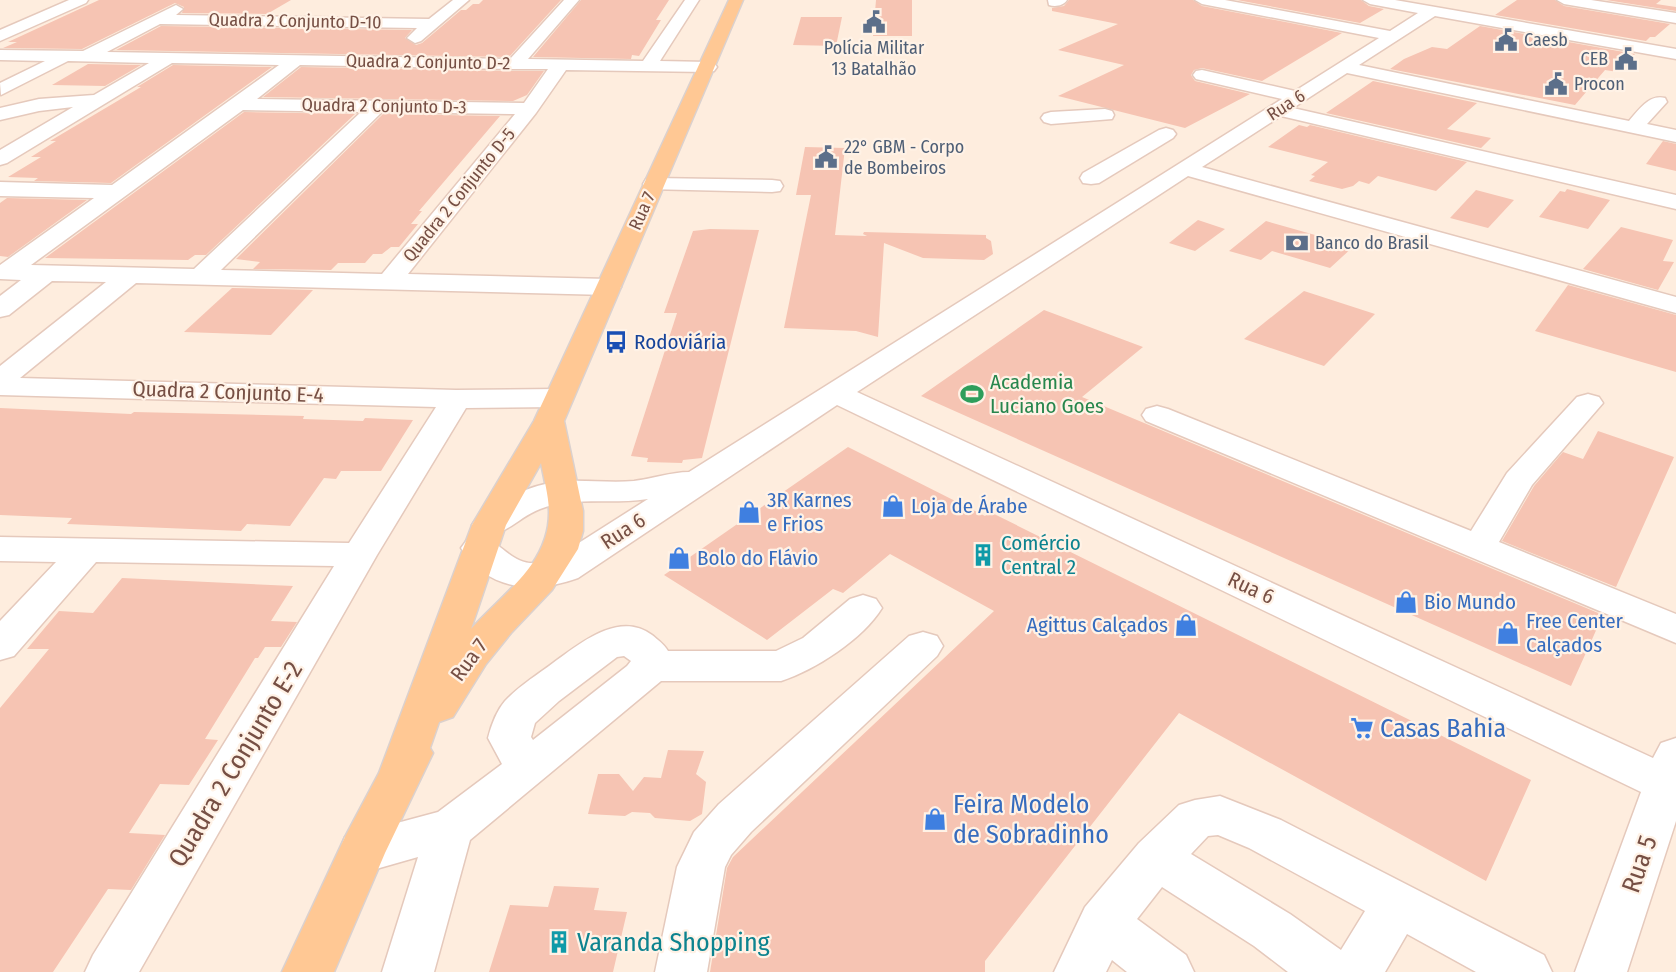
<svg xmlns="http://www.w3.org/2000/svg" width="1676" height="972" viewBox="0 0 1676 972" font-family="'Fira Sans Condensed',sans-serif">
	<rect width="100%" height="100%" fill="#feedde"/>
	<g fill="#f6c4b3">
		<polygon points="99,0 291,0 267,14 182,13 184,7 175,3 82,49 3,48 17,42 8,42"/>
		<polygon points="483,0 561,0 509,57 116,50 161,26 412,30 405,38 416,45 422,43 461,10 466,10 473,4 479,4"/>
		<polygon points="581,0 669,0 656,20 661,20 639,56 632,55 631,59 533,57"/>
		<polygon points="876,0 912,0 912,36 873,36"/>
		<polygon points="1069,0 1193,0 1202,6 1342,33 1262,81 1202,68 1194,70 1191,75 1195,81 1250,94 1185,128 1058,96 1124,65 1058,50 1118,24 1052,11 1052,8 1064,6"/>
		<polygon points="1237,0 1361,0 1369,6 1384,9 1360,23"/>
		<polygon points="1517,0 1555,0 1564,6 1670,24 1655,37 1650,37 1646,41 1495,15"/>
		<polygon points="1606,0 1661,0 1656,4 1676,7 1676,11"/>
		<polygon points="801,17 842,17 836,46 793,45"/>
		<polygon points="1480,26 1635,54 1618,72 1605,70 1575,105 1390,69 1404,59 1432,47 1447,49"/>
		<polygon points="88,64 141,65 105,86 52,85"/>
		<polygon points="173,65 272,67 111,183 34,181 38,178 8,177 41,157 31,157 56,141 50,141 141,87 137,87"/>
		<polygon points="301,67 514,71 544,71 527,95 513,101 263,97"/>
		<polygon points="1373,81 1477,103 1447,129 1491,138 1481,148 1326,113"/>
		<polygon points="244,112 355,114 206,255 195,255 188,260 45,258"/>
		<polygon points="383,114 500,116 419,211 422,211 411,224 418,224 399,247 391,247 382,254 373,254 365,263 338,263 331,270 253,269 260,262 236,259"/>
		<polygon points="1299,125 1307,127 1310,125 1467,162 1436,191 1378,176 1369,184 1359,181 1353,186 1342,189 1309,181 1315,176 1311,175 1328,162 1268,147"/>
		<polygon points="1663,141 1676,144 1676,171 1646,164"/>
		<polygon points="805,147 845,148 835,235 867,236 863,234 864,232 986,235 986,238 991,241 993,254 984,260 923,258 884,243 878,337 856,331 784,328 811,195 796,195"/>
		<polygon points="1567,189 1610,200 1588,229 1539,217 1560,191 1565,192"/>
		<polygon points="1476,190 1514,200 1488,228 1450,218"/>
		<polygon points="7,198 87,200 8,257 0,256 0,203"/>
		<polygon points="1198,220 1225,229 1195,251 1169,243"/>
		<polygon points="1266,221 1354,246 1330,268 1272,251 1261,260 1229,251"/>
		<polygon points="1621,227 1673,240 1663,261 1674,262 1658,290 1583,269"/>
		<polygon points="710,229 759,230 702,458 683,460 682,463 647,462 648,458 631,456 677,313 664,313 693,231"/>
		<polygon points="1568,285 1676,315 1676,372 1535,331"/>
		<polygon points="232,288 313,290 271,335 184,332"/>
		<polygon points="1304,291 1375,314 1324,366 1244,339"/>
		<polygon points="1044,310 1143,347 1082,397 1603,615 1571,686 921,396"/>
		<polygon points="0,408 131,414 134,412 304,416 303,419 363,421 365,418 413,420 381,471 341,471 336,479 324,478 290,526 247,524 241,531 67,524 72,518 0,515"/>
		<polygon points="1598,431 1674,457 1616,587 1502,541 1534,486 1563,452 1583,459"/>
		<polygon points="848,447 985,516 990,512 1531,780 1486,881 1179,713 985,961 985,972 710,972 727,868 733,857 994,611 890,554 843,593 833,589 767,640 664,575"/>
		<polygon points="122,578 293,586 271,621 297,622 281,647 265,647 258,658 255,658 205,739 218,740 189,785 160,784 129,833 165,835 131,890 108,889 53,972 0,972 0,708 49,649 27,649 59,611 93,613"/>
		<polygon points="668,750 704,751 696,774 706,782 702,814 690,821 655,818 650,813 632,812 625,816 588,814 598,774 619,774 633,791 644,777 661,778"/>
		<polygon points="554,886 599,888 594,910 627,912 613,972 489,972 510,905 548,907"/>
	</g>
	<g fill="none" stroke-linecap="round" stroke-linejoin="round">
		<g stroke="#e5c9bc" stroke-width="3">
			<g id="minor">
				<polygon points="69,0 88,0 86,3 0,41 0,30"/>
				<path d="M 453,0 L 469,0 L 421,41 L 415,43 L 407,38 L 417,28 L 160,24 L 107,52 L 510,59 L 564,0 L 579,0 L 528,59 L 643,61 L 685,0 L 699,0 L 660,61 L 708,62 L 714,63 L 717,67 L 714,71 L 708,72 L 566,70 L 536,113 L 408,274 L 608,279 L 617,282 L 621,287 L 617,292 L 608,295 L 136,283 L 20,378 L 456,390 L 558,389 L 568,392 L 573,398 L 568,404 L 558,407 L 466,408 L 377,555 L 139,972 L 85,972 L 93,955 L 334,566 L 96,562 L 14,656 L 0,660 L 0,621 L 56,562 L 0,561 L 0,537 L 349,543 L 436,407 L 0,395 L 0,366 L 106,282 L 52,281 L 9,315 L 0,317 L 0,296 L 21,280 L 0,279 L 0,265 L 94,198 L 0,196 L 0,182 L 112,185 L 279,65 L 172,63 L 7,163 L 0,165 L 0,150 L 73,107 L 39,111 L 0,120 L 0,108 L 39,99 L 94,95 L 149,63 L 68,61 L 1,95 L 0,83 L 45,61 L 0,60 L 0,50 L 83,51 L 176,5 L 183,9 L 176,15 L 429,19 ZM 300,65 L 514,69 L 548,69 L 524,103 L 257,99 ZM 243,110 L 361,112 L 194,269 L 31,265 ZM 382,112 L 515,114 L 382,274 L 221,270 Z"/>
				<path d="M 1048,0 L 1067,0 C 1063,6 1055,7 1049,5 Z"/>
				<path d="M 1195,0 L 1225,0 L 1390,31 L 1418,13 L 1370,4 L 1363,0 L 1395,0 L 1676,49 L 1676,59 L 1435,16 L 1359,65 L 1629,121 C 1639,110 1649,94 1665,98 L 1667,102 L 1647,124 L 1676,130 L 1676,142 L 1347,73 L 1293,108 L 1676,195 L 1676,209 L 1281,116 L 1202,167 L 1676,297 L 1676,313 L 1188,176 L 857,392 L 1653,758 L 1661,743 L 1676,738 L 1676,821 L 1627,972 L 1575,972 L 1641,792 L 837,405 L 578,578 C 534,594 488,591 461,548 L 467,540 C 504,529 506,576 552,560 L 648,499 C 611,505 575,496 540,509 C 516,518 504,540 477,533 L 472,525 C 486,502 538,482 565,481 C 588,480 611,483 634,481 C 652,479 671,472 689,472 L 1282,99 L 1196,79 L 1193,75 L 1196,71 L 1202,70 L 1295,91 L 1379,38 L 1202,4 Z"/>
				<polygon points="1557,0 1591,0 1676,13 1676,23 1564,4"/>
				<polygon points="1105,109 1112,111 1114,115 1112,119 1051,124 1044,122 1041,118 1044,114 1051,112"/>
				<polygon points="1166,128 1173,130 1176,134 1173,138 1099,183 1091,184 1083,183 1080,178 1083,173 1159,130"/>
				<polygon points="654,178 772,180 780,181 783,186 780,191 772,192 646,189 643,184 646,179"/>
				<polygon points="1588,394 1599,397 1603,403 1532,485 1499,542 1676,614 1676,643 1146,421 1142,415 1146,409 1157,406 1168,409 1471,531 1507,473 1577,397"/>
				<path d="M 863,595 L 876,599 L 882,608 C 863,639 815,670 781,681 L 661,681 L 470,840 L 434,972 L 382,972 L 418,857 L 362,873 L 345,867 L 339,852 L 345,837 L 438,812 L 502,764 L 488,738 C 491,726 497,710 505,701 C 519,686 537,675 553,663 C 579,644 619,610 652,635 C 658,640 664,644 668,651 L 776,651 L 803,638 L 850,599 ZM 624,656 L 631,661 L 627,666 L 533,740 L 531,737 L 535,723 L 559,701 L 617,657 Z"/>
				<polygon points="923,632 937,636 943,646 937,656 751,832 731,855 725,867 707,972 655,972 677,867 694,832 719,804 909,636"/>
				<path d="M 1220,796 L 1281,820 L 1544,955 L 1552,972 L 1476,972 L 1407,934 L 1385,972 L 1288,972 L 1254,946 L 1162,887 L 1137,919 L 1186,955 L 1194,972 L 1127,972 L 1112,960 L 1106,972 L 1054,972 L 1085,907 L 1139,843 L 1179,805 L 1195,800 ZM 1218,835 L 1249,848 L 1365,911 L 1341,950 L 1290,914 L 1191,854 L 1208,836 Z"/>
			</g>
		</g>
		<g stroke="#dbd1ce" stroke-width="3">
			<path id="major" d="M 729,0 L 743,0 L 564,421 L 583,511 L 583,531 L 578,549 L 552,590 L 511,633 L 486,664 L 453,717 L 439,722 L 430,748 L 433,753 L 385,853 L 334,972 L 282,972 L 345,837 L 379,773 L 472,525 L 534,421 ZM 541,463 C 544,479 549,497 549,513 C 549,565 502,594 471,629 L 506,525 Z"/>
		</g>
		<use href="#minor" fill="#fff" fill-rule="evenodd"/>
		<use href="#major" fill="#ffc894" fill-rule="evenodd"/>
	</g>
	<defs>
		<g id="civic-bare" transform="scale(1.8)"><path d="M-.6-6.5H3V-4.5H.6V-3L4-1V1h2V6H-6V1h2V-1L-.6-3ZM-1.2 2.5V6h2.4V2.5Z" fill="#5c6f8a" stroke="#fff2e6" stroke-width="2.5" paint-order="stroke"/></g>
		<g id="bank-bare" transform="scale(1.8)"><path d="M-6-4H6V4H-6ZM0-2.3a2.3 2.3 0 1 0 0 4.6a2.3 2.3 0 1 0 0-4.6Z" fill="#5c6f8a" stroke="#fff2e6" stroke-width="2.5" paint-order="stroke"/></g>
		<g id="bus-bare" transform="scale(1.8)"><path d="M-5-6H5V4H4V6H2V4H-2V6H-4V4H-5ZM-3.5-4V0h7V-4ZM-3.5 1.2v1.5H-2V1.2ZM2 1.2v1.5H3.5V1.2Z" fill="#1a4fb4" stroke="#fff2e6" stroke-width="2.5" paint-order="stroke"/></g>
		<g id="stadium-bare" transform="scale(1.8)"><path d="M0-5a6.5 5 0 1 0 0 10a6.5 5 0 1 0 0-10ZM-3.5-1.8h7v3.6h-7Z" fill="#2e9e5b" stroke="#fff2e6" stroke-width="2.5" paint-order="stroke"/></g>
		<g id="shop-bare" transform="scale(1.8)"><path d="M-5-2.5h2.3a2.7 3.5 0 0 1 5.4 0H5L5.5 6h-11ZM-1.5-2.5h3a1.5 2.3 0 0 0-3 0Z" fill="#3f7fe0" stroke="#fff2e6" stroke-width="2.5" paint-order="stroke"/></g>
		<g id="building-bare" transform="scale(1.8)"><path d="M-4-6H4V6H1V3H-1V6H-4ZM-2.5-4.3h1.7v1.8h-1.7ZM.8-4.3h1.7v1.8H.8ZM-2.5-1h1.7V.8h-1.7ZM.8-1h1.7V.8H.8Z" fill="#0f9aa8" stroke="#fff2e6" stroke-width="2.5" paint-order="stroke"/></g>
		<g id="supermarket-bare" transform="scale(1.8)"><path d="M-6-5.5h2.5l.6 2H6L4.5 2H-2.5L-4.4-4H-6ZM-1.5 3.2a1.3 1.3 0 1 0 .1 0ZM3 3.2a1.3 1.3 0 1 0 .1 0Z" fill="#3f7fe0" stroke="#fff2e6" stroke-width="2.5" paint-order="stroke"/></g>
	</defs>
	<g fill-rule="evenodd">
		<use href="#civic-bare" x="874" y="22"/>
		<use href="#civic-bare" x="1506" y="40"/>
		<use href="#civic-bare" x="1626" y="59"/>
		<use href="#civic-bare" x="1556" y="84"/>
		<use href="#civic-bare" x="826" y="157"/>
		<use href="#bank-bare" x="1297" y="243"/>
		<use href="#bus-bare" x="616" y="342"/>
		<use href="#stadium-bare" x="972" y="394"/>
		<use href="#shop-bare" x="893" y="506"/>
		<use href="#shop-bare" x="749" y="512"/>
		<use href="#building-bare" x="983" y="555"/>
		<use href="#shop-bare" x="679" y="558"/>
		<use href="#shop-bare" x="1406" y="602"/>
		<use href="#shop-bare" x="1186" y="625"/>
		<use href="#shop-bare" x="1508" y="633"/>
		<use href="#supermarket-bare" x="1362" y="728"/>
		<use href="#shop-bare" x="935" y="819"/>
		<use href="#building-bare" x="559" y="942"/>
	</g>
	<g text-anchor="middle" stroke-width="4.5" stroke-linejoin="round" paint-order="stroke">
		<g font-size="18" fill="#764f44" stroke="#fff2e6">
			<text transform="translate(295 21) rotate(1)" y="6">Quadra 2 Conjunto D-10</text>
			<text transform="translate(428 62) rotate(1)" y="6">Quadra 2 Conjunto D-2</text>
			<text transform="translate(1286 105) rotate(-33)" y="6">Rua 6</text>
			<text transform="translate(384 106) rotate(1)" y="6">Quadra 2 Conjunto D-3</text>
			<text transform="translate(459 195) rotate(-51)" y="6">Quadra 2 Conjunto D-5</text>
			<text transform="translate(642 211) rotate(-66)" y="6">Rua 7</text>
		</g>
		<g font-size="18" fill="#4e5e75" stroke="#fff2e6" text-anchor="start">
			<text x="1524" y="46">Caesb</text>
			<text x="874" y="54" text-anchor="middle">Polícia Militar<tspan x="874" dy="21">13 Batalhão</tspan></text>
			<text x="1608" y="65" text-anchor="end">CEB</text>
			<text x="1574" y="90">Procon</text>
			<text x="844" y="153">22° GBM - Corpo<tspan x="844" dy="21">de Bombeiros</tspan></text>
			<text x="1315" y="249">Banco do Brasil</text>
		</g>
		<g font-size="21" fill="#164399" stroke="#fff2e6" text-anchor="start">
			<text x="634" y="349">Rodoviária</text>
		</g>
		<g font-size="21" fill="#27864d" stroke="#fff2e6" text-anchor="start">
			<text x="990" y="389">Academia<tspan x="990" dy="24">Luciano Goes</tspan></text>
		</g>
		<g font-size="21" fill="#764f44" stroke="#fff2e6">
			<text transform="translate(228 392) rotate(2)" y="7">Quadra 2 Conjunto E-4</text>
			<text transform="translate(623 531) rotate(-33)" y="7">Rua 6</text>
			<text transform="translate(1251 588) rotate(25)" y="7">Rua 6</text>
			<text transform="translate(469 660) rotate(-54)" y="7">Rua 7</text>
		</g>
		<g font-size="21" fill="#366cbe" stroke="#fff2e6" text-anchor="start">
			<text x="767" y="507">3R Karnes<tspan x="767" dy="24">e Frios</tspan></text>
			<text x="911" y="513">Loja de Árabe</text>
			<text x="697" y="565">Bolo do Flávio</text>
			<text x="1424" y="609">Bio Mundo</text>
			<text x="1526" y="628">Free Center<tspan x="1526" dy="24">Calçados</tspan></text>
			<text x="1168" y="632" text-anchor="end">Agittus Calçados</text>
		</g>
		<g font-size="21" fill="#0d838f" stroke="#fff2e6" text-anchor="start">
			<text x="1001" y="550">Comércio<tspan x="1001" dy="24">Central 2</tspan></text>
		</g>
		<g font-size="26" fill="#366cbe" stroke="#fff2e6" text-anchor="start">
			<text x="1380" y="737">Casas Bahia</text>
			<text x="953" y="813">Feira Modelo<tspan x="953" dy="30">de Sobradinho</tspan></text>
		</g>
		<g font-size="26" fill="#764f44" stroke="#fff2e6">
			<text transform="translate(235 764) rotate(-59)" y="9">Quadra 2 Conjunto E-2</text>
			<text transform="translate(1639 864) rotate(-71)" y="9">Rua 5</text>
		</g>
		<g font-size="26" fill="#0d838f" stroke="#fff2e6" text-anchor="start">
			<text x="577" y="951">Varanda Shopping</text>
		</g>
	</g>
</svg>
